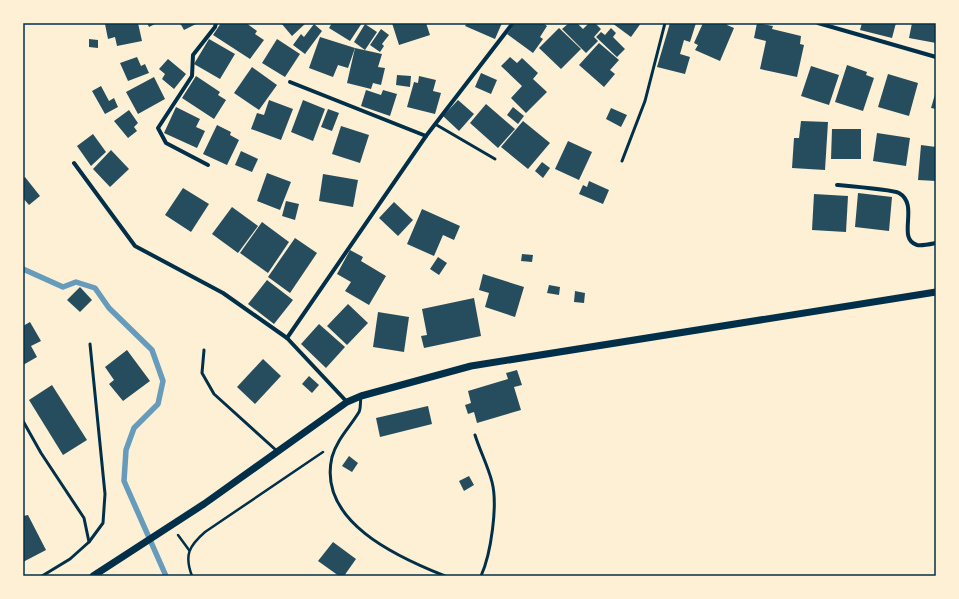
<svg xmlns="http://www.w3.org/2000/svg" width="959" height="599" viewBox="0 0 959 599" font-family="Roboto,sans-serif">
	<rect width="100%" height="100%" fill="#fdf0d5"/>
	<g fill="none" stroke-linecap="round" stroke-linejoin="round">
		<polyline stroke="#669bbc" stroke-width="5.5" points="23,269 63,287 76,282 95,288 109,308 152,350 163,381 158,404 134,428 126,450 124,481 166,576"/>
	</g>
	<g fill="#264d5e">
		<polygon points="111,23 138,23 142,41 117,46 115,37 108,39 105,24"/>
		<polygon points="147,23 157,23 149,27"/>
		<polygon points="180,23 198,23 184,30"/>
		<polygon points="221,23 246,23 257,31 255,34 264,40 250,59 213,35"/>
		<polygon points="281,23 306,23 292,36"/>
		<polygon points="332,23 362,23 350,41 329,28"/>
		<polygon points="392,23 426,23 430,35 399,45"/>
		<polygon points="467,23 502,23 495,39 465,26"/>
		<polygon points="515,23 543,23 547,26 540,37 543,39 533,53 507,34"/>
		<polygon points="569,23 577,23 583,29 589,23 595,23 601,29 594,37 598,41 586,53 562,29"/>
		<polygon points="612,23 641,23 631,37"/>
		<polygon points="670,23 696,23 690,42 684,40 680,54 690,57 685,74 657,67"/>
		<polygon points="703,23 728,23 727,25 734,28 720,61 695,50 698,45 694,43"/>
		<polygon points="757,23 773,26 772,29 801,36 800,44 804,45 797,77 760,69 766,41 754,38"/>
		<polygon points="862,23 896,23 892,38 860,30"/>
		<polygon points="912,23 936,23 936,43 909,38"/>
		<polygon points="314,24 322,31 305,54 293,45 301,34 304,37"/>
		<polygon points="365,24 377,32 365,50 354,42"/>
		<polygon points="559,28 581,49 561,69 539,48"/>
		<polygon points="611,28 616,33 613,37 625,49 617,57 596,37 601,32 605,35"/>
		<polygon points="381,29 389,35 382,44 384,46 380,52 370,45"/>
		<polygon points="320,37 355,48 348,68 338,65 333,77 309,68"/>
		<polygon points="89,39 98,40 98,48 89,47"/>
		<polygon points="209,39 235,54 220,79 194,64"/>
		<polygon points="277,39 300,54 285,77 262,63"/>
		<polygon points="599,43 619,60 610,70 615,74 604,87 579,65"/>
		<polygon points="355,48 382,54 378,67 385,68 381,85 373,83 371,89 347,83"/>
		<polygon points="137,57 141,66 145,64 149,73 128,81 120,63"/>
		<polygon points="510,57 517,63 522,58 538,73 533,79 547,92 526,113 511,98 522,86 501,66"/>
		<polygon points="168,59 186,74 174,89 162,79 165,74 159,69"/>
		<polygon points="847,65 867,72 866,75 874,78 863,111 835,102"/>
		<polygon points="811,66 839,75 829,105 801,96"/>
		<polygon points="252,67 277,85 259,110 234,93"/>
		<polygon points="481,73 497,80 491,94 475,87"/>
		<polygon points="888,74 918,83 909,116 878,107"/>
		<polygon points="397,75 411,76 410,87 396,85"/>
		<polygon points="196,76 220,92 218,95 226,100 214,119 182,98"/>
		<polygon points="419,76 436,80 433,91 441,93 435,114 407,107 414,82 418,83"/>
		<polygon points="154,77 165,99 138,114 126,92"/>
		<polygon points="101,86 109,101 114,98 118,107 105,114 92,91"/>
		<polygon points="366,90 381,95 383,90 397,94 390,116 361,106"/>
		<polygon points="936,91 936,109 931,108"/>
		<polygon points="269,100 293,109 281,140 251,129 257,113 264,115"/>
		<polygon points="303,100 325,109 313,141 291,132"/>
		<polygon points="458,100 474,114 459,131 443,116"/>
		<polygon points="486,104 515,129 498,148 470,123"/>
		<polygon points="176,107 200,119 196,127 205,131 197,148 164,133"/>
		<polygon points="513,107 524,116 518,124 507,115"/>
		<polygon points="611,108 627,115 621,127 606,119"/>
		<polygon points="328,109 339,113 332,131 321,127"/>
		<polygon points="129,110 138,123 134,127 137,131 128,138 114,121"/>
		<polygon points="523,121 550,143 528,169 501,147"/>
		<polygon points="801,121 828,122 825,170 792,168 794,138 799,138"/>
		<polygon points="217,125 231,132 230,135 239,140 227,165 203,154"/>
		<polygon points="341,126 369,135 360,163 332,154"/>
		<polygon points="832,129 861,129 861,159 831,159"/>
		<polygon points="877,133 910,138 906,166 873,161"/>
		<polygon points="93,134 106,152 91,166 77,146"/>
		<polygon points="568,141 592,152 579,180 555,169"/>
		<polygon points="921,145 936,147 936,181 918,180"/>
		<polygon points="111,150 129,169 110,187 93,169"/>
		<polygon points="241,151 258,159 252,172 235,165"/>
		<polygon points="542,162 550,168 543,178 535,171"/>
		<polygon points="267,173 291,182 280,210 257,201"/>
		<polygon points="323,174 358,180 353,207 319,201"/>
		<polygon points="25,177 40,196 29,205 23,198 23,179"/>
		<polygon points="589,181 609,190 603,204 579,194 583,185 587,187"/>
		<polygon points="183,188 209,204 191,232 165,215"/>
		<polygon points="858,193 892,197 889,231 855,227"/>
		<polygon points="814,194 848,196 846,232 812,230"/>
		<polygon points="286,201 299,204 295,220 282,216"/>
		<polygon points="394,202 413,220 398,236 379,218"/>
		<polygon points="232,207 258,226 238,253 212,234"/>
		<polygon points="422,209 460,226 454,240 443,235 434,256 407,244"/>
		<polygon points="262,222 289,242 268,273 240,253"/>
		<polygon points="295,238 317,253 290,293 268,277"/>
		<polygon points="350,250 363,257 361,261 386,276 369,305 345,291 351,282 337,274"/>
		<polygon points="522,254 533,255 532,262 521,261"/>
		<polygon points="438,257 447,263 439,275 430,269"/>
		<polygon points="483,274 524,287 515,317 485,307 489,293 479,290"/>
		<polygon points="267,280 293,300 274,324 248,304"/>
		<polygon points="549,285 560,287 559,295 547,293"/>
		<polygon points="80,287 92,300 80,312 67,300"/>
		<polygon points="575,291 585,293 584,303 574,302"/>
		<polygon points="474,298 481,336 424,348 421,336 427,335 422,309"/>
		<polygon points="348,304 368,323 347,345 327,326"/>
		<polygon points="378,312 409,317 404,352 373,347"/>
		<polygon points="30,322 41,341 31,346 37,357 23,365 23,326"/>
		<polygon points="319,324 345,347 326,368 301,344"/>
		<polygon points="127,350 150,381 123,401 109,384 114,380 105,367"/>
		<polygon points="263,359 281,376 255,404 237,387"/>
		<polygon points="517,370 522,385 514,387 521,410 477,423 474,412 468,414 465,405 471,403 468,391 508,379 506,373"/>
		<polygon points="309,376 319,385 312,393 302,384"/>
		<polygon points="52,385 87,440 63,455 29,400"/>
		<polygon points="428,406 432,424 380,437 376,418"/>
		<polygon points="349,456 358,463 352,472 342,466"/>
		<polygon points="469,476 474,485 464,491 459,481"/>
		<polygon points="28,515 46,550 23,562 23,516"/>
		<polygon points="333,542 356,559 344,576 339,576 318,561"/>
	</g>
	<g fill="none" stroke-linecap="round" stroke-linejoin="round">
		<g stroke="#003049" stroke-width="2.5">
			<polyline points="178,535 189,550"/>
			<path d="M 192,576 C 184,555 189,546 205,532 L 323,452"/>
		</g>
		<g stroke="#003049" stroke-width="3">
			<polyline points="435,124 495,159"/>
			<polyline points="622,161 645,101 665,23"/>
			<polyline points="204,350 202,373 214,394 277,451"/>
			<path d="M 361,397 C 360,402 361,408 359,412 C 350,427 337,439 332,457 C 317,521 397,557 445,576"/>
			<polyline points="23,421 41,453 84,518 89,542"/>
			<path d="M 475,435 C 480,451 488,466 492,482 C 498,505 491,554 481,576"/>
			<polyline points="42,576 70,559 89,542 103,523 105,494 90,344"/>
		</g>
		<g stroke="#003049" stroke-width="4">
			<polyline points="818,23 936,57"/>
			<polyline points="290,82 426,136"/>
			<polyline points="74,163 135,246 223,293 287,338 347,402"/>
			<polyline points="208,165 166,143 158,128 192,76 193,55 215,27 216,23"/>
			<path d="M 837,185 C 848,186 893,190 899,193 C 920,205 896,239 917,245 C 922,246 931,244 936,243"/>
			<polyline points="287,338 426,136 513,23"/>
		</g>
		<polyline stroke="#003049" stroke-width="7" points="93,576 204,504 347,402 361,396 471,366 936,292"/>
	</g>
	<rect width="959" height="599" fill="none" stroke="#fdf0d5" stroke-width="48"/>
	<rect x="24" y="24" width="911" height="551" fill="none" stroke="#003049" stroke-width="1.5"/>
</svg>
